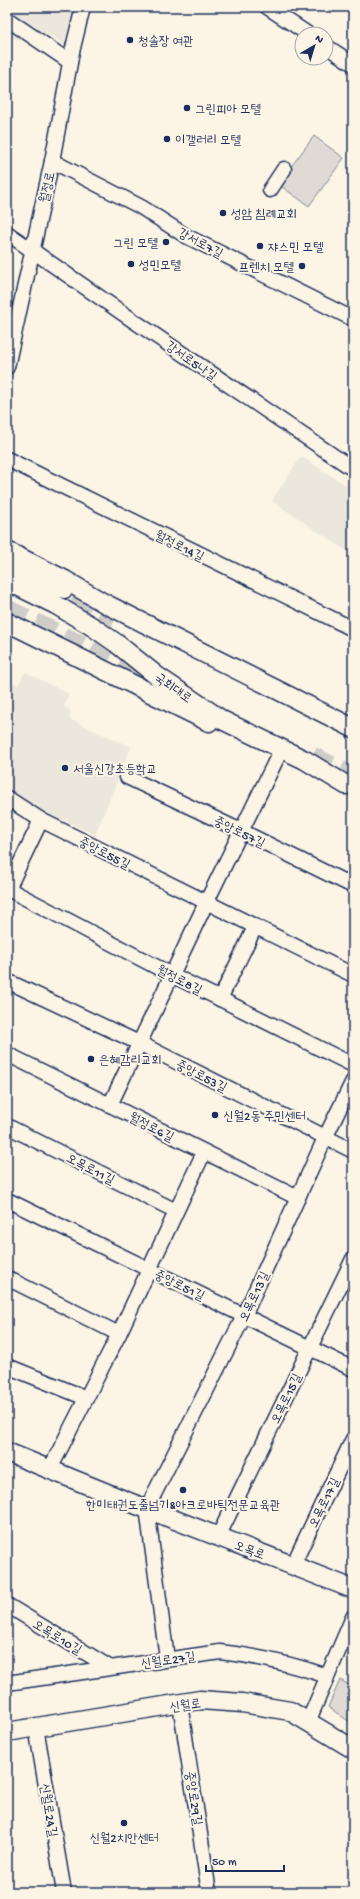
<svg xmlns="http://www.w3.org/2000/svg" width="360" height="1899" viewBox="0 0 360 1899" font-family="'Gochi Hand','Poor Story',sans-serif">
	<rect width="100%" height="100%" fill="#fcf5e5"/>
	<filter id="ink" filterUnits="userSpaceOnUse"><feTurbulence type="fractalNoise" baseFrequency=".025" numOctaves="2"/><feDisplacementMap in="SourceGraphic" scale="8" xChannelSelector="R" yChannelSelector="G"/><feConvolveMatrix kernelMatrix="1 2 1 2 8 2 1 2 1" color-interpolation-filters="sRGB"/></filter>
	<g filter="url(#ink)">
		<g fill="#ece7dc">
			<polygon points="7,7 75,7 66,46 47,33 38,46 7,36"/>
			<polygon points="301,456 353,490 353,555 272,501"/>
			<polygon points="25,672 69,694 64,706 71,711 69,719 131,747 95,835 64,820 54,820 7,788 7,679 18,685"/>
		</g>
		<g fill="#dfdbd4" stroke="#7d8599">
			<polygon points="314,136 344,158 309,206 278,184"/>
			<polygon points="340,1680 353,1687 353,1724 328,1707"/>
		</g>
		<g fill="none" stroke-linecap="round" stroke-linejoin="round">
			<g stroke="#cfcdca" stroke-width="21" stroke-dasharray="21 10" stroke-linecap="butt">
				<polyline points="45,583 116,618"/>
				<polyline points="7,610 167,687"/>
				<polyline points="312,757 353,777"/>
			</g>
			<g stroke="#1b2f5e" stroke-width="17">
				<g id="minor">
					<polyline points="267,7 308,34"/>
					<polyline points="7,19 70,62"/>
					<polyline points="326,46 353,64"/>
					<polyline points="52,161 141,207 186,236 353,319"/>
					<polyline points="270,190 284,169"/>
					<polyline points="7,233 131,319 353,469"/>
					<polyline points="7,367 52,161 72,52 83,7"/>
					<polyline points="7,459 353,629"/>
					<polyline points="127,777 241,831 353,886"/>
					<polyline points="7,798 41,820 353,975"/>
					<polyline points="8,889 172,975 353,1065"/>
					<polyline points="7,891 41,820"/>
					<polyline points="7,981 139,1043 353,1151"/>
					<polyline points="220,999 255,927"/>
					<polyline points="7,1054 298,1198"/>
					<polyline points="110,1105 206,903 278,756"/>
					<polyline points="7,1126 176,1211"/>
					<polyline points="7,1200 353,1369"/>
					<polyline points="7,1278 119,1334"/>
					<polyline points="7,1366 86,1398"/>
					<polyline points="50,1469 119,1334 204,1152"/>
					<polyline points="218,1537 353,1259"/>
					<polyline points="293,1565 353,1439"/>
					<polyline points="7,1605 109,1667"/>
					<polyline points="167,1659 147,1508 244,1316 325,1138 353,1081"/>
					<path d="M 7,1683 L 220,1652 C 257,1656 292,1664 327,1676"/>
					<polyline points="180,1704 209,1892"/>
					<polyline points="308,1722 353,1617"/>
					<polyline points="36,1727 64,1892"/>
				</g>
			</g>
			<g stroke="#1b2f5e" stroke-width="21">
				<g id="major">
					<polyline points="7,551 65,580 104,603 353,728"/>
					<polyline points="8,571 64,589"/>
					<polyline points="7,581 56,605 93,627 116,643 157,676 222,720 305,760 346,785"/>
					<polyline points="7,622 209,722"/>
					<polyline points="7,1452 129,1502 353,1589"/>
					<polyline points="7,1732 200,1700 242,1703 290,1711 353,1749"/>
				</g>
			</g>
			<use href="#minor" stroke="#fcf5e5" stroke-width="14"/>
			<use href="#major" stroke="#fcf5e5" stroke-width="18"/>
		</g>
	</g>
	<g fill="#1b2f5e" stroke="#fcf5e5" stroke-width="1.5">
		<circle cx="130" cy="40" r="4"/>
		<circle cx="187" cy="108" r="4"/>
		<circle cx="167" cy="139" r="4"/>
		<circle cx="223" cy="213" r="4"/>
		<circle cx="166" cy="242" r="4"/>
		<circle cx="260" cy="246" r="4"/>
		<circle cx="131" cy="264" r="4"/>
		<circle cx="302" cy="266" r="4"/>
		<circle cx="65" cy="768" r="4"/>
		<circle cx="91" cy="1059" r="4"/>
		<circle cx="215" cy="1115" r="4"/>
		<circle cx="183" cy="1490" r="4"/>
		<circle cx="124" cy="1823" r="4"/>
	</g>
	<g text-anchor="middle" stroke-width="4" stroke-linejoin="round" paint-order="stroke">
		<g font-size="13" fill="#1b2f5e" stroke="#fcf5e5" text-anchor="start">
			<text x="138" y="45">청솔장 여관</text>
			<text x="195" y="113">그린피아 모텔</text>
			<text x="175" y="144">이갤러리 모텔</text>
			<text x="231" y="218">성암 침례교회</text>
			<text x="158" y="247" text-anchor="end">그린 모텔</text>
			<text x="268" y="251">쟈스민 모텔</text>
			<text x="139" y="269">성민모텔</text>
			<text x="294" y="271" text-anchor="end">프렌치 모텔</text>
			<text x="73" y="773">서울신강초등학교</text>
			<text x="99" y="1064">은혜감리교회</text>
			<text x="223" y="1120">신월2동 주민센터</text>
			<text x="183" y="1509" text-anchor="middle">한미태권도줄넘기&amp;아크로바틱전문교육관</text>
			<text x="124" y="1842" text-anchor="middle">신월2치안센터</text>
		</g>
		<g font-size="13" fill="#1b2f5e" stroke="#fcf5e5">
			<text transform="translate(46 187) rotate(-77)" y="5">월정로</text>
			<text transform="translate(201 242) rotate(28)" y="5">강서로7길</text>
			<text transform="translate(192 360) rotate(35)" y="5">강서로5나길</text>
			<text transform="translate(180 545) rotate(26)" y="5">월정로14길</text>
			<text transform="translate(174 687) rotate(35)" y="5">국회대로</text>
			<text transform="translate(240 831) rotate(26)" y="5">중앙로57길</text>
			<text transform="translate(105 852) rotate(27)" y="5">중앙로55길</text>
			<text transform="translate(180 979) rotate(27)" y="5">월정로8길</text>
			<text transform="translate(202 1075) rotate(27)" y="5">중앙로53길</text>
			<text transform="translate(152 1126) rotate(27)" y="5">월정로6길</text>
			<text transform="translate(91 1168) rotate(27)" y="5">오목로11길</text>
			<text transform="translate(180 1284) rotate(26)" y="5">중앙로51길</text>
			<text transform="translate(253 1296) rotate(-65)" y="5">오목로13길</text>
			<text transform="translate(285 1398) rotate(-64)" y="5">오목로15길</text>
			<text transform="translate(323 1502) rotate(-64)" y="5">오목로17길</text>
			<text transform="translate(250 1549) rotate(20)" y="5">오목로</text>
			<text transform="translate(58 1636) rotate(31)" y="5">오목로10길</text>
			<text transform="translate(168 1659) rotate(-8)" y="5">신월로27길</text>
			<text transform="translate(185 1704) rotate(-8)" y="5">신월로</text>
			<text transform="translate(195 1798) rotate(81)" y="5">중앙로29길</text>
			<text transform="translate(50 1810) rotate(81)" y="5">신월로24길</text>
		</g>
	</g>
	<rect width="360" height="1899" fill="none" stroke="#fcf5e5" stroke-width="24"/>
	<rect x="12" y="12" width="336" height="1875" fill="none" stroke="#1b2f5e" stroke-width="1.5" filter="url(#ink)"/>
	<g transform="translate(314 46) rotate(38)"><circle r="19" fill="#fcf5e5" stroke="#a2a6af"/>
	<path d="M0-3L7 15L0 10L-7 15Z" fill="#1b2f5e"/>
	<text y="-6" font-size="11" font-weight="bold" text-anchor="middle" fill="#1b2f5e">N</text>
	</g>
	<path d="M206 1865v6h78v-6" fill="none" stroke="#1b2f5e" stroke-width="2"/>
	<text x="212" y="1865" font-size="12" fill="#1b2f5e" stroke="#fcf5e5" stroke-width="3" paint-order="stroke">50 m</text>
</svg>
